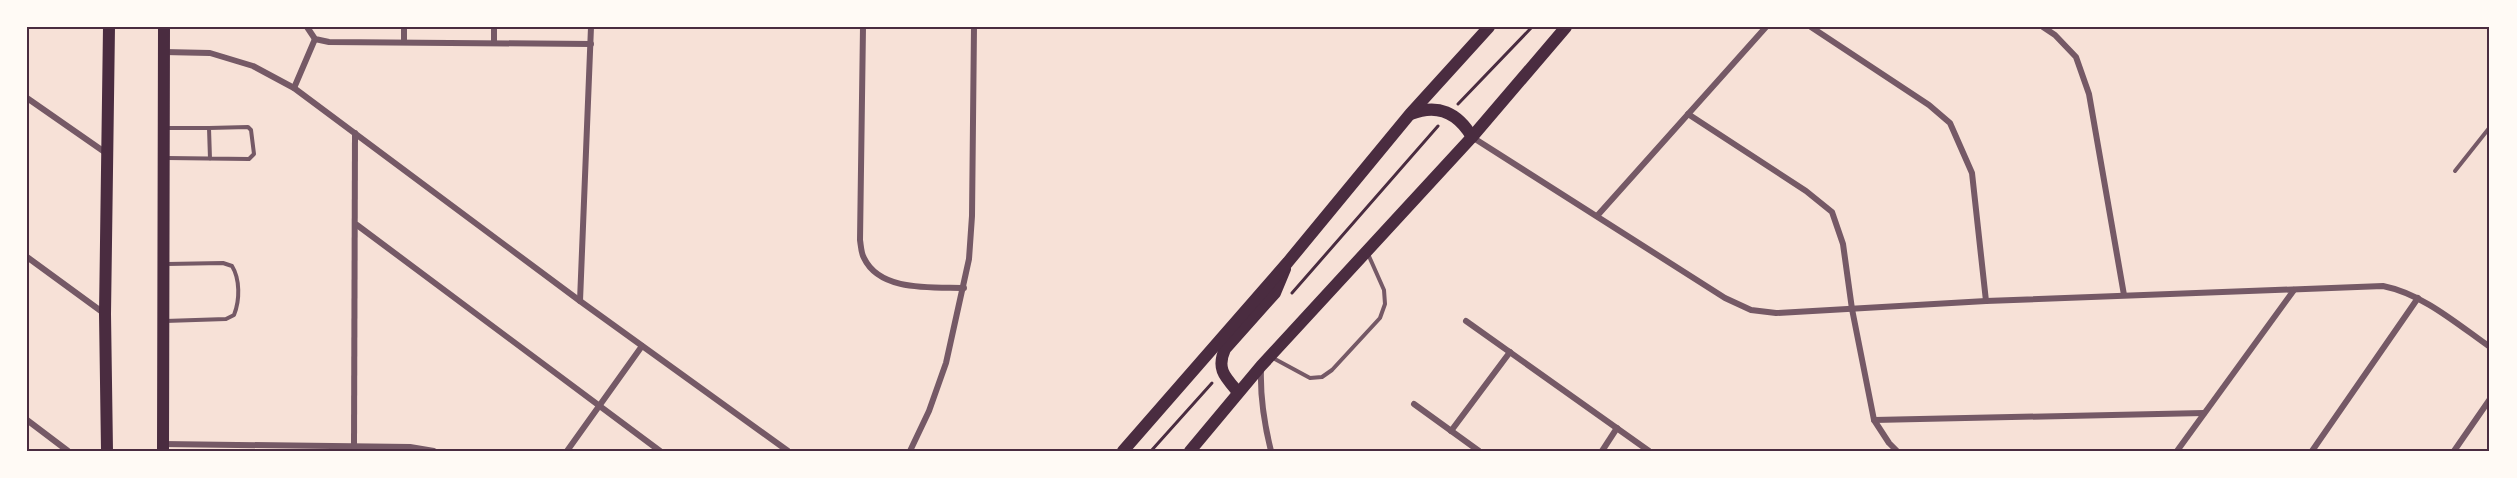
<svg xmlns="http://www.w3.org/2000/svg" width="2517" height="478" viewBox="0 0 2517 478" font-family="'Space Grotesk',sans-serif">
	<rect width="100%" height="100%" fill="#f7e1d7"/>
	<g fill="none" stroke-linecap="round" stroke-linejoin="round">
		<g stroke="#4a2c40" stroke-width="3">
			<polyline points="1458,104 1532,27"/>
			<polyline points="1292,293 1438,126"/>
			<polyline points="1151,451 1212,383"/>
		</g>
		<g stroke="#755966" stroke-width="4">
			<polyline points="167,128 209,128"/>
			<polyline points="167,158 249,159 254,154 251,130 248,127 209,128 210,159"/>
			<polyline points="2455,171 2490,127"/>
			<path d="M 165,321 L 226,319 L 234,315 C 240,300 240,279 232,266 L 223,263 L 167,264"/>
			<polyline points="1273,358 1310,378 1322,377 1332,370 1380,318 1385,304 1384,290 1368,254"/>
		</g>
		<g stroke="#755966" stroke-width="6">
			<polyline points="307,27 315,39 329,42 591,44"/>
			<polyline points="404,27 404,41"/>
			<polyline points="494,27 494,42"/>
			<path d="M 863,27 L 860,240 C 861,246 861,253 864,258 C 880,292 932,287 964,288"/>
			<polyline points="1811,27 1929,105 1950,123 1972,173 1986,301"/>
			<polyline points="2043,27 2055,35 2076,57 2089,94 2124,295"/>
			<polyline points="164,52 210,53 253,66 294,88 580,301 788,451"/>
			<polyline points="294,88 315,39"/>
			<polyline points="27,98 106,153"/>
			<polyline points="1688,114 1806,191 1832,212 1843,244 1852,309 1874,420 1889,443 1897,451"/>
			<path d="M 1472,137 L 1725,298 L 1751,310 L 1776,313 L 1986,301 L 2383,286 C 2423,294 2457,324 2490,347"/>
			<polyline points="1597,216 1766,27"/>
			<polyline points="357,225 660,451"/>
			<polyline points="27,257 105,314"/>
			<polyline points="580,301 591,27"/>
			<polyline points="1466,321 1649,451"/>
			<path d="M 1261,369 C 1260,398 1264,423 1271,451"/>
			<polyline points="1414,404 1479,451"/>
			<polyline points="27,420 68,451"/>
			<polyline points="1874,420 2204,413"/>
			<polyline points="1451,431 1510,352"/>
			<polyline points="163,444 410,447 434,451"/>
			<polyline points="354,447 355,133"/>
			<polyline points="567,451 642,346"/>
			<polyline points="910,451 929,411 946,363 969,259 972,216 974,27"/>
			<polyline points="1602,451 1617,428"/>
			<polyline points="2177,451 2294,290"/>
			<polyline points="2312,451 2418,298"/>
			<polyline points="2454,451 2490,399"/>
		</g>
		<g stroke="#4a2c40" stroke-width="12">
			<path d="M 1411,114 C 1438,103 1458,113 1472,137"/>
			<path d="M 1238,392 C 1225,377 1216,369 1225,349 L 1275,293 L 1285,269"/>
			<polyline points="107,451 105,314 109,27"/>
			<polyline points="163,451 164,27"/>
			<polyline points="1123,451 1288,262 1410,114 1489,27"/>
			<polyline points="1190,451 1261,366 1472,137 1566,27"/>
		</g>
	</g>
	<rect width="2517" height="478" fill="none" stroke="#fffaf5" stroke-width="57"/>
	<rect x="28" y="28" width="2460" height="422" fill="none" stroke="#4a2c40" stroke-width="2"/>
</svg>
